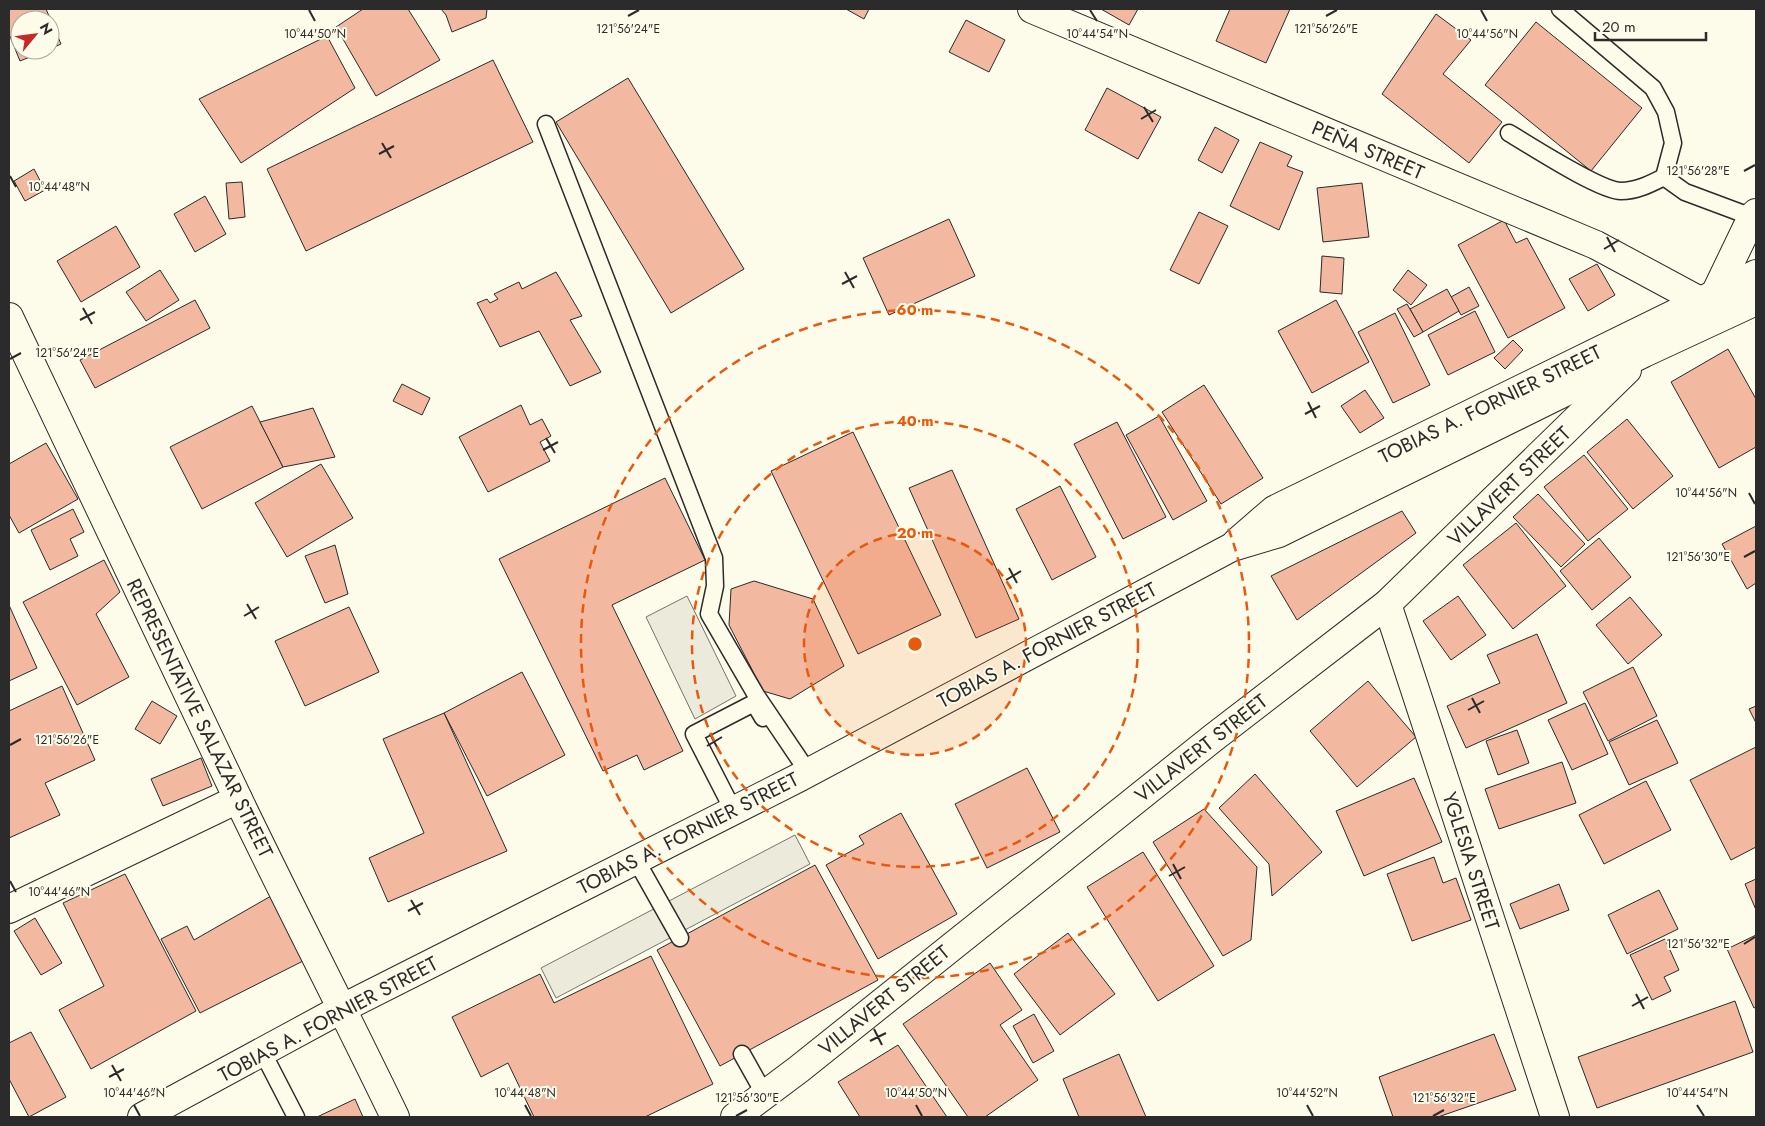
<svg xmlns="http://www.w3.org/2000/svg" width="1765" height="1126" viewBox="0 0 1765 1126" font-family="Jost,sans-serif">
	<rect width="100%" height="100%" fill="#fdfbea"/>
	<g fill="#eceadb" stroke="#74746e">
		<polygon points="687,596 736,696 695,719 646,617"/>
		<polygon points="795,835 810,864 556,998 541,968"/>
	</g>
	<g fill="#f2b8a0" stroke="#2b2b2b">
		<polygon points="12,9 46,9 61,44 50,49 50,20 20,20 20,50 47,50 20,61 9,34 9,10"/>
		<polygon points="363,9 408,9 440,60 376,96 336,27"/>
		<polygon points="441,9 487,9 486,18 452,32 446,15"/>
		<polygon points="846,9 869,9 864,19"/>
		<polygon points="1101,9 1138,9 1129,25"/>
		<polygon points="1230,9 1290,9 1266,63 1216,41"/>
		<polygon points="1436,14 1471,40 1443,74 1502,122 1469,163 1382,94"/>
		<polygon points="966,20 1005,40 989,72 949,52"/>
		<polygon points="1536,22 1642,108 1591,171 1485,85"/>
		<polygon points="327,36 355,88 241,163 199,99"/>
		<polygon points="493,60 533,142 306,251 267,169"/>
		<polygon points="628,78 744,269 671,313 556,122"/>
		<polygon points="1107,88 1161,117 1138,159 1085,130"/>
		<polygon points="1215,127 1239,140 1222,173 1198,160"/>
		<polygon points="1260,142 1292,156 1287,166 1303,172 1279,230 1230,206"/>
		<polygon points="34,169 45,190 25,201 14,181"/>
		<polygon points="242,182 245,217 229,219 226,183"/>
		<polygon points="1362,183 1369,237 1323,242 1317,188"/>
		<polygon points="205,196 226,234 195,252 174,214"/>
		<polygon points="1199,212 1228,226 1199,284 1170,270"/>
		<polygon points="949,219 975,276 889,315 863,258"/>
		<polygon points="1504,220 1516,243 1527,238 1565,308 1508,338 1458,245"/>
		<polygon points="116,226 140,267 81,302 57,261"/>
		<polygon points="1322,256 1344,258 1342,294 1320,292"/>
		<polygon points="1597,264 1615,295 1588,311 1569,279"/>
		<polygon points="160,270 179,300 146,321 126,292"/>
		<polygon points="1408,270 1427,285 1411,305 1393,290"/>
		<polygon points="556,272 582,316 570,320 601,372 570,386 539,331 500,347 477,303 487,299 490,303 498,299 494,294 519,282 522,289"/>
		<polygon points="1469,287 1479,306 1461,315 1451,297"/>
		<polygon points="1447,289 1459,311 1423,332 1410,309"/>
		<polygon points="195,300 210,328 95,388 80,360"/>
		<polygon points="1336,300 1369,362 1312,393 1278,331"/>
		<polygon points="1407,304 1423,332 1414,337 1397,309"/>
		<polygon points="1475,311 1495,352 1448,375 1428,335"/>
		<polygon points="1395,313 1430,385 1393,403 1358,332"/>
		<polygon points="1513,340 1523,350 1505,369 1494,358"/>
		<polygon points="1728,349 1756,399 1756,447 1719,468 1671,382"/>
		<polygon points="402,384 430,398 422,415 393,401"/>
		<polygon points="1204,385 1263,478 1221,504 1162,412"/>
		<polygon points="1365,390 1384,418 1360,433 1341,406"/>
		<polygon points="521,405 530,425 542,419 551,436 540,442 550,461 488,492 459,437"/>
		<polygon points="252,406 283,467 202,509 170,447"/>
		<polygon points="313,408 335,457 283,467 260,422"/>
		<polygon points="1159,416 1207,501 1173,520 1126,435"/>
		<polygon points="1627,419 1673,476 1633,509 1587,452"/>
		<polygon points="1117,422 1166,517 1123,539 1074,444"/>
		<polygon points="853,432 941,615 858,654 771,471"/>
		<polygon points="46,443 78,499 19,533 9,515 9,464"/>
		<polygon points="1584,455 1628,509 1588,541 1544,487"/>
		<polygon points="321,464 353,518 287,557 255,503"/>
		<polygon points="952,470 1019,619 976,638 909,488"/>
		<polygon points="665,478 705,560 612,605 683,751 644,770 637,755 603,771 499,559"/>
		<polygon points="1060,486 1096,557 1052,580 1016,509"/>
		<polygon points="1538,494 1585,544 1561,567 1513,517"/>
		<polygon points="73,509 84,532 70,539 78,556 50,570 31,530"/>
		<polygon points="1402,511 1416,533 1297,620 1271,576"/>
		<polygon points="1516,523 1566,586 1513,629 1463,565"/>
		<polygon points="1756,526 1756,583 1747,589 1722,544"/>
		<polygon points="1599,538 1631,577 1592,610 1560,571"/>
		<polygon points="335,545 348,594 325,603 305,556"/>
		<polygon points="104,560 120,592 96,614 129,677 77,705 23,602"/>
		<polygon points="754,581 813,599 844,666 790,699 763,691 729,625 731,589"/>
		<polygon points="1458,596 1486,635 1451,660 1423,621"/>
		<polygon points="1630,597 1662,635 1628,664 1596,625"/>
		<polygon points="9,605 37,668 9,681"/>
		<polygon points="349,607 379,672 305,706 275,641"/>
		<polygon points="1537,634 1567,703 1466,748 1447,706 1500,683 1487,655"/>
		<polygon points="1633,667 1657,716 1608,741 1583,692"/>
		<polygon points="522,672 565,755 487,796 444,713"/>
		<polygon points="1368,681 1416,737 1357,787 1310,731"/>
		<polygon points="62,686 95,760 45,783 60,815 9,838 9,711"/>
		<polygon points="152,701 177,716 160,744 135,729"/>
		<polygon points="1585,703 1608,754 1572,770 1548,720"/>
		<polygon points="1756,706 1756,723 1749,709"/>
		<polygon points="444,713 507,851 388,902 369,858 424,833 383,739"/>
		<polygon points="1657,720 1678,763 1629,785 1609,742"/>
		<polygon points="1517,730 1529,763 1498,775 1486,741"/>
		<polygon points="1756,747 1756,847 1731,860 1690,780"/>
		<polygon points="201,758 212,786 163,806 151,779"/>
		<polygon points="1562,762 1576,803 1499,829 1485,789"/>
		<polygon points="1027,768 1060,832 987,868 955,804"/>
		<polygon points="1255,774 1322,852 1272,896 1269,864 1219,808"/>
		<polygon points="1414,778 1442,842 1364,876 1336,811"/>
		<polygon points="1646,781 1671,830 1604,864 1579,815"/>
		<polygon points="1204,809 1257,867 1251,940 1223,956 1153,842"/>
		<polygon points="901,813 957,914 878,959 826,865 864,844 859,836"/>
		<polygon points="1143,852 1214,966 1158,1001 1087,887"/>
		<polygon points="1434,857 1443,883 1456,878 1471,920 1412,941 1387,874"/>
		<polygon points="815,865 878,980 720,1066 657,950"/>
		<polygon points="125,874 196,1011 91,1069 59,1010 104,986 63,903"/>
		<polygon points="1756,879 1756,910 1745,884"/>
		<polygon points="1559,884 1569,910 1520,929 1510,904"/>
		<polygon points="1659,890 1678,929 1627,954 1608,915"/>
		<polygon points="271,896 305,960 200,1013 161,939 187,926 194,940"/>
		<polygon points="35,918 62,963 41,975 14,931"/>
		<polygon points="1068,933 1115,994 1060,1035 1014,974"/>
		<polygon points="1756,935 1756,1007 1754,1008 1727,949"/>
		<polygon points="1665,939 1679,970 1664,977 1671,991 1652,1000 1630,955"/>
		<polygon points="651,956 713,1084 645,1117 534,1117 508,1063 481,1077 452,1017 540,974 554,1003"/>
		<polygon points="990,963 1022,1010 1000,1025 1038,1080 985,1117 968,1117 903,1024"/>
		<polygon points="1735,1001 1753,1052 1597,1108 1578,1057"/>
		<polygon points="1034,1014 1054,1051 1033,1063 1013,1026"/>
		<polygon points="31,1032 66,1097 29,1117 9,1079 9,1043"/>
		<polygon points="1494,1034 1516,1090 1438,1117 1393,1117 1379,1077"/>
		<polygon points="898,1045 947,1117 860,1117 838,1082"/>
		<polygon points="1119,1054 1146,1117 1079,1117 1063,1079"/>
		<polygon points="355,1099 363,1117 317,1117"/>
	</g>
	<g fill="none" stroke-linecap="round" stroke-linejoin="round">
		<g stroke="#2b2b2b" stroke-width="19">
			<g id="service">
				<polyline points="1560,9 1653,88 1666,112 1673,143 1664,177"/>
				<polyline points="546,124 714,558 715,586 709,614 756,695 808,772"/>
				<path d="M 1509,133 C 1531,146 1600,191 1621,191 C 1637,191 1650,184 1664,177 L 1685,192 L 1752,217"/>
				<polyline points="733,810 694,734 754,703 763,718"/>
				<polyline points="636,860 680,938"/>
				<polyline points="263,1053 296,1117"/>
				<polyline points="742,1054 765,1095"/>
			</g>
		</g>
		<g stroke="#2b2b2b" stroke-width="30">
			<polyline id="minor" points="1387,604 1555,1117"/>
		</g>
		<g stroke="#2b2b2b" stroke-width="30">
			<g id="tertiary">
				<polyline points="1032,9 1596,245 1700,301"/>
				<path d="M 9,317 C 86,478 161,640 239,801 C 290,907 344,1011 395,1117"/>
				<polyline points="9,909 238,799"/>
			</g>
		</g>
		<g stroke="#2b2b2b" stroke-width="30">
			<polyline id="secondary" points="1715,294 1752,217 1756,213"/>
		</g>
		<g stroke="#2b2b2b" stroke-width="30">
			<g id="primary">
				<polyline points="1237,542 1274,510 1756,274"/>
				<polyline points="142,1117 343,1008 798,778 1232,547 1279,533 1644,353 1756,301"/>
				<polyline points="735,1117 799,1069 1213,738 1387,604 1627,370"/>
			</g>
		</g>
		<use href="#service" stroke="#fdfbea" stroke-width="16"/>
		<use href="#minor" stroke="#fdfbea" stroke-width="28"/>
		<use href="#tertiary" stroke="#fdfbea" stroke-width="28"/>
		<use href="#secondary" stroke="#fdfbea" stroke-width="28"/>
		<use href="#primary" stroke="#fdfbea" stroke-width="28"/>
	</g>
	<path fill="none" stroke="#2b2b2b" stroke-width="2" d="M 309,10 L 315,21M 1090,10 L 1097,21M 1481,10 L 1487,21M 628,16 L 639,10M 1326,16 L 1337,10M 1144,107 L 1153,122M 1141,119 L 1156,110M 382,143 L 391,158M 379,154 L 394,146M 1744,171 L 1755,165M 10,176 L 16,187M 1607,237 L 1615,252M 1604,249 L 1619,240M 845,272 L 854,288M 842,284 L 857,276M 83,308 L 92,324M 80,320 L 95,312M 10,359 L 21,353M 1308,402 L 1316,418M 1305,414 L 1320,406M 546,438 L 555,453M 543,450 L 558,442M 1749,493 L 1755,504M 1744,557 L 1755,551M 1009,568 L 1017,583M 1006,580 L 1021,571M 247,604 L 256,619M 244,616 L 259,607M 1472,698 L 1480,713M 1468,710 L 1484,701M 710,734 L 718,749M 10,745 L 21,739M 707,746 L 722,737M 1173,864 L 1181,879M 1169,876 L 1185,867M 10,881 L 16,892M 411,900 L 420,915M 408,911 L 423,903M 1744,944 L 1755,937M 1636,994 L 1644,1009M 1632,1006 L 1648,997M 874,1029 L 882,1045M 870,1041 L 886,1033M 112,1065 L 121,1081M 109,1077 L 124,1069M 134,1105 L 140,1116M 525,1105 L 531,1116M 916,1105 L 922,1116M 1307,1105 L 1313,1116M 1697,1105 L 1704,1116M 736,1116 L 747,1110M 1433,1116 L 1444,1110"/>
	<circle cx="915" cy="644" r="111" fill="#e8590c" fill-opacity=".12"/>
	<g fill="none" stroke="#e8590c" stroke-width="2.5" stroke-dasharray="9 6">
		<circle cx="915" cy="644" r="111"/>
		<circle cx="915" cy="644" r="223"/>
		<circle cx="915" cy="644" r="334"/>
	</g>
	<g text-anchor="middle" stroke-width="4" stroke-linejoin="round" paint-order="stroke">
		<g font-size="20" fill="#2b2b2b" stroke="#fdfbea">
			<text transform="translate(1368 150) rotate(23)" y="7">PEÑA STREET</text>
			<text transform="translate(1490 404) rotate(-26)" y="7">TOBIAS A. FORNIER STREET</text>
			<text transform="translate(1509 486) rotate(-44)" y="7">VILLAVERT STREET</text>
			<text transform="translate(1047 645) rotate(-28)" y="7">TOBIAS A. FORNIER STREET</text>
			<text transform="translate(200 718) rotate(64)" y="7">REPRESENTATIVE SALAZAR STREET</text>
			<text transform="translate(1201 748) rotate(-38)" y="7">VILLAVERT STREET</text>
			<text transform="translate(688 833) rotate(-27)" y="7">TOBIAS A. FORNIER STREET</text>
			<text transform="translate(1471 861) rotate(72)" y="7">YGLESIA STREET</text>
			<text transform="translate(884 1000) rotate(-39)" y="7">VILLAVERT STREET</text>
			<text transform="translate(328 1019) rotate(-28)" y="7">TOBIAS A. FORNIER STREET</text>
		</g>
	</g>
	<g font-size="12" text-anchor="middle" fill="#2b2b2b" stroke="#fdfbea" stroke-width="4" stroke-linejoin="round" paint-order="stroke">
		<text x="628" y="33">121°56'24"E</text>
		<text x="1326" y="33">121°56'26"E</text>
		<text x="315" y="38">10°44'50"N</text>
		<text x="1097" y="38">10°44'54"N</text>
		<text x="1487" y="38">10°44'56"N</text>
		<text x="1698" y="175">121°56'28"E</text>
		<text x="59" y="191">10°44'48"N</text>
		<text x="67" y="357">121°56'24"E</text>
		<text x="1706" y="497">10°44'56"N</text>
		<text x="1698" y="561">121°56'30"E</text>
		<text x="67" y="744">121°56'26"E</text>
		<text x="59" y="896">10°44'46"N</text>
		<text x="1698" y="948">121°56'32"E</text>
		<text x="134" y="1097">10°44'46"N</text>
		<text x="525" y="1097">10°44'48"N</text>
		<text x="916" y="1097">10°44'50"N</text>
		<text x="1307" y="1097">10°44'52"N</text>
		<text x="1697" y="1097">10°44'54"N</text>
		<text x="747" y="1102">121°56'30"E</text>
		<text x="1444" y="1102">121°56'32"E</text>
	</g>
	<circle cx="915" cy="644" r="8" fill="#e8590c" stroke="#fdfbea" stroke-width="2.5"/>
	<g font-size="15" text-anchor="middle" font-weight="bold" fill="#e8590c" stroke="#fdfbea" stroke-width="4" stroke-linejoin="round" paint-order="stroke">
		<text x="915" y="315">60 m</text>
		<text x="915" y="426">40 m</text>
		<text x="915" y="538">20 m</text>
	</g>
	<rect width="1765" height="1126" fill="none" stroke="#2b2b2b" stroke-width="20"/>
	<g transform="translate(35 35) rotate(61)"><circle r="24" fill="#fdfbea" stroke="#a9a89e"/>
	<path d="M0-4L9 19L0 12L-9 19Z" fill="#c62828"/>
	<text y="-8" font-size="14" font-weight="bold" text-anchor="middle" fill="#2b2b2b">N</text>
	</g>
	<path d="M1595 32v8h111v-8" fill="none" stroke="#2b2b2b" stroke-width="2.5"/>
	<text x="1602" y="32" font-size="15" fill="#2b2b2b" stroke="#fdfbea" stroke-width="4" paint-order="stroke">20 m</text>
</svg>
